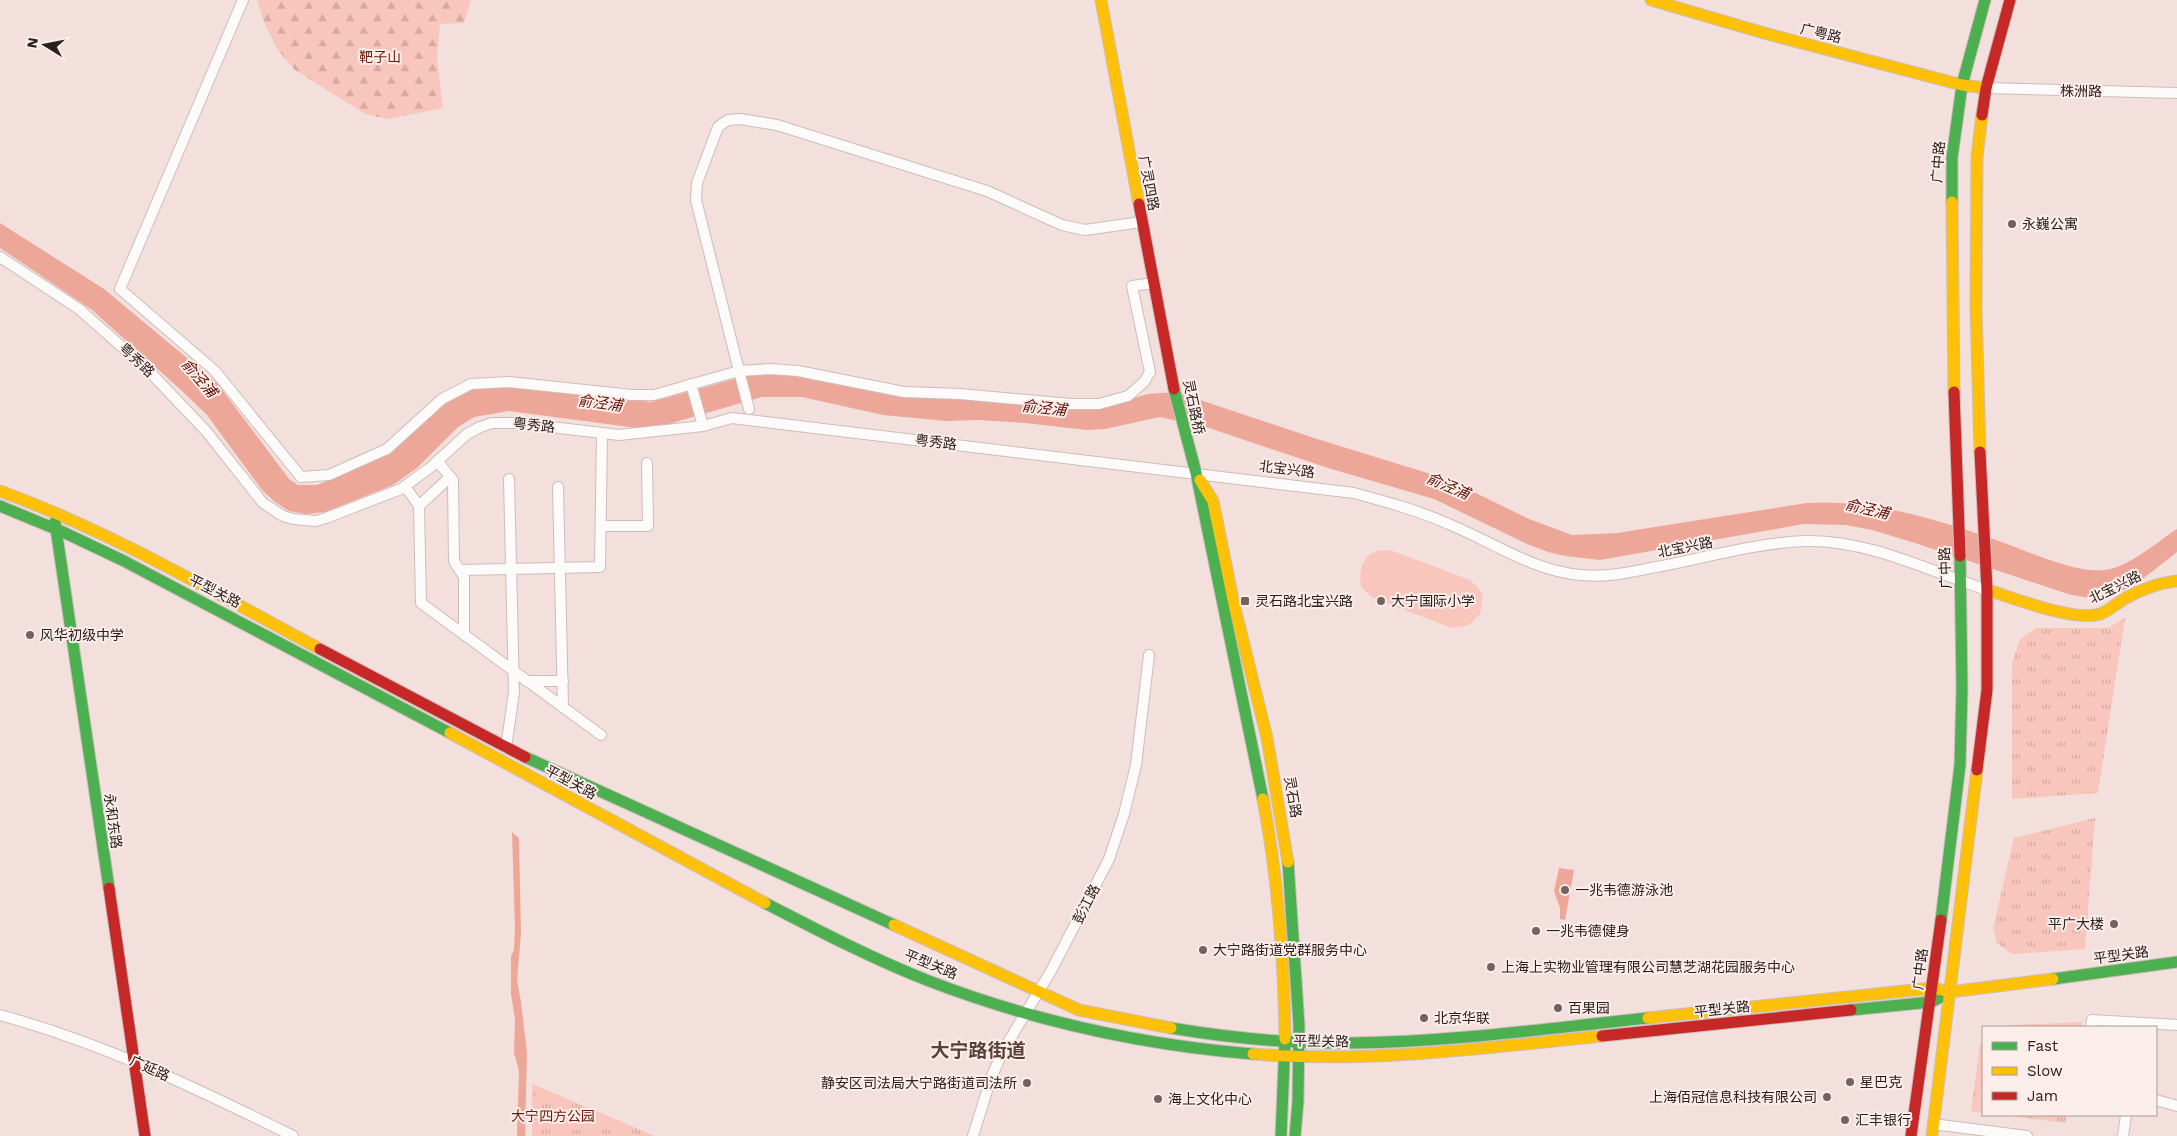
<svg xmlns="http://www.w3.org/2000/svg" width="2177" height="1136" viewBox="0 0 2177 1136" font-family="'Work Sans','Noto Sans SC',sans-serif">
	<defs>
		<pattern id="forest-firs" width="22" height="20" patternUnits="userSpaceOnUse" patternTransform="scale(1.25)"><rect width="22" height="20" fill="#f8c6bd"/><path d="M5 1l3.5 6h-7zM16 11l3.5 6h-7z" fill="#d5aaa2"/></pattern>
		<pattern id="park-tufts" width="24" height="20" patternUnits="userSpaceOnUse" patternTransform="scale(1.25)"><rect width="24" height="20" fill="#f8c6bd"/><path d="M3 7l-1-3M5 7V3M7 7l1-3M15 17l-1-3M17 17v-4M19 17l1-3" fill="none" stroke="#d5aaa2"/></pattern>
	</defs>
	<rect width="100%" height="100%" fill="#f3e0dd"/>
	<polygon fill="#f8c6bd" points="1386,550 1393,551 1470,580 1479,589 1483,596 1480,614 1469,625 1452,628 1373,598 1366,592 1361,586 1360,576 1362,565 1368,556 1376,551"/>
	<polygon fill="url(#forest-firs)" points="257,0 471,0 464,23 440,24 437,59 443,108 388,119 365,114 295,70 277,49 264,22"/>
	<g fill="url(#park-tufts)">
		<polygon points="2125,618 2098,793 2012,799 2012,663 2020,639 2036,628 2108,628"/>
		<polygon points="2095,818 2085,949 2012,954 1997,943 1993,928 2014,838"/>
		<polygon points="2082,1022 2081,1027 2008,1027 2012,1025"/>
		<polygon points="1983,1042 1983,1113 1971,1111 1980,1044"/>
		<polygon points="532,1084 655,1136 532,1136"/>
		<polygon points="2001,1115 2067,1115 2066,1123"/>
	</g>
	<g fill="#eda799">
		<path d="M 0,223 L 104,289 L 217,383 L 289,479 L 298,485 L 317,485 L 388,454 L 445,403 L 469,390 L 490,386 L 510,387 L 651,402 L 760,372 L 779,372 L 835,383 L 1110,405 L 1148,394 L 1176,392 L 1314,438 L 1447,479 L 1529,519 L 1572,535 L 1617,533 L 1807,503 C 1870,499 1936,519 1996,540 C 2026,550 2074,574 2105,570 C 2129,567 2157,542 2177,529 L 2177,552 C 2155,569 2128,594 2099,598 C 2090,599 2080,596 2071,595 L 1915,543 L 1872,530 L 1845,525 L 1804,524 L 1600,560 L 1565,556 L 1548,552 L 1527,544 L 1434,499 L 1328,468 L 1209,428 L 1160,417 L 1105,429 L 1087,430 L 1025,423 L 979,420 L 946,421 L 883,415 L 802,397 L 762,397 L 658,427 L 637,428 L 509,411 L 474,417 L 458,427 L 417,468 L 393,485 L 325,512 L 306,514 L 289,511 L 275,502 L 262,490 L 207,415 L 181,390 L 92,310 L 0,248 Z"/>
		<polygon points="512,832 519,838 521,933 517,980 521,1002 527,1053 525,1136 517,1136 519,1071 514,1053 515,1019 511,994 511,956 514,950 515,928"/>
		<polygon points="1559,868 1574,870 1565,920 1560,919 1560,908 1554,891"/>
	</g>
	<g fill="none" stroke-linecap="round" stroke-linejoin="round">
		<g stroke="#ccbdbb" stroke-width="12">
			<g id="street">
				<polyline points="243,0 120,289 215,371 301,477 329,475 387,449 442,399 471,384 509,382 632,395 654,395 739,371 696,200 697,183 718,127 728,120 740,119 777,125 987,191 1062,225 1085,230 1141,222"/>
				<polyline points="1986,88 2177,93"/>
				<path d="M 0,257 L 79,309 L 147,369 L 206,431 L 263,503 L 283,516 L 293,519 L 316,521 L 326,518 L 401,489 L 431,467 L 467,434 L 480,427 L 492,423 L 517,423 L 619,435 L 703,426 L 732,418 L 1354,493 C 1387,502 1420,511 1451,525 C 1494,543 1534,571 1581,575 C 1606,578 1632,572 1656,567 C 1704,558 1757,543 1805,541 C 1866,539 1930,571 1987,590"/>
				<polyline points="691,384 703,426"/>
				<polyline points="749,409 739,371 770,369 798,371 904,392 960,394 1071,404 1099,404 1128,396 1144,382 1150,372 1132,286 1154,283"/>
				<polyline points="437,461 453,480 454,561 464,577 464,635"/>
				<polyline points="405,486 419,506 421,603 601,735"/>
				<polyline points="558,487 563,707"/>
				<polyline points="419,506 450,477"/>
				<polyline points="601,526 648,526 647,463"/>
				<polyline points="460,570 600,567 602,433"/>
				<polyline points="526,681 563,681"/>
				<polyline points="506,748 514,692 509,479"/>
				<path d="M 0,1015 C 103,1043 198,1089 293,1136"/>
				<polyline points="2091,1027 2092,1020 2177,1025"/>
				<polyline points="2156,1100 2177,1106"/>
				<polyline points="1933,1124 2027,1136"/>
				<polyline points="973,1136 991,1078 1004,1049 1051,971 1109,859 1124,814 1136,765 1149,655"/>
				<polyline points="2123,1136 2126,1115"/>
			</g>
		</g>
		<g stroke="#ccbdbb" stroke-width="13">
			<g id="fast">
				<polyline points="1952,202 1952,158 1962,85 1985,0"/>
				<polyline points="1174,389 1196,473 1263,799"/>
				<polyline points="0,506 63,532 124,561 450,733"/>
				<polyline points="55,522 109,888"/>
				<polyline points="525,757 894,925"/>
				<polyline points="1288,862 1299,1025 1298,1101 1295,1136"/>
				<path d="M 765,903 C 819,931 873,959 929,981 C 1033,1021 1143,1045 1253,1054"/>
				<polyline points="1941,920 1960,765 1962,689 1960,556"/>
				<polyline points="2053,979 2177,962"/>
				<polyline points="1851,1010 1931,1002 1941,997"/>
				<path d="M 1171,1028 C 1231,1038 1292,1044 1353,1043 C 1451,1042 1550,1028 1648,1018"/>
				<polyline points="1281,1136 1285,1039"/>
			</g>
		</g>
		<g stroke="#ccbdbb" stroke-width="13">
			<g id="slow">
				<polyline points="1101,0 1139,204"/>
				<polyline points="1651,0 1764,33 1962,85 1986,88"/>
				<polyline points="1952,202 1954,392"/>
				<polyline points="1980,452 1976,307 1977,157 1982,115"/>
				<polyline points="1200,480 1213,501 1234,604 1267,738 1288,862"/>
				<path d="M 0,491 C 112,532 215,593 320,649"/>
				<path d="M 1987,590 C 2014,598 2074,622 2100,614 C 2109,611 2117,603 2126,598 C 2142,589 2159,583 2177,581"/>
				<polyline points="450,733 765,903"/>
				<path d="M 1263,799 C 1278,878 1284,959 1285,1039"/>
				<polyline points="894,925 1079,1010 1171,1028"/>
				<polyline points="1648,1018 1933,988 1950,992 2053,979"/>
				<path d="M 1253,1054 C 1370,1063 1486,1048 1602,1036"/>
				<polyline points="1932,1136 1977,770"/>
			</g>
		</g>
		<g stroke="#ccbdbb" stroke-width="13">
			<g id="jam">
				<polyline points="1982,115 1986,88 2010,0"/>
				<polyline points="1139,204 1174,389"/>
				<polyline points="1954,392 1960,556"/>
				<polyline points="320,649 525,757"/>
				<polyline points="1977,770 1987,690 1987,590 1980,452"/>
				<polyline points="109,888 145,1136"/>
				<polyline points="1602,1036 1851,1010"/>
				<polyline points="1911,1136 1941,920"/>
			</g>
		</g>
		<use href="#street" stroke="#fdfafa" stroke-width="10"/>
		<use href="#fast" stroke="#4caf50" stroke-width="11"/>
		<use href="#slow" stroke="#ffc107" stroke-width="11"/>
		<use href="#jam" stroke="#c62828" stroke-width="11"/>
	</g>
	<g fill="#726360" stroke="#fbedea" stroke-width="2">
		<circle cx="2012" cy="224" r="5"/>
		<rect x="1240" y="596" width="10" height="10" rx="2.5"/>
		<circle cx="1381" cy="601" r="5"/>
		<circle cx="30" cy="635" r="5"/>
		<circle cx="1565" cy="890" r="5"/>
		<circle cx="2114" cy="924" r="5"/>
		<circle cx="1536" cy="931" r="5"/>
		<circle cx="1203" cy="950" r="5"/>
		<circle cx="1491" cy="967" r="5"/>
		<circle cx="1558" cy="1008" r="5"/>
		<circle cx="1424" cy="1018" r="5"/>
		<circle cx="1850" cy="1082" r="5"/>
		<circle cx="1027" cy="1083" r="5"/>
		<circle cx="1827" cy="1097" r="5"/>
		<circle cx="1158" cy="1099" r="5"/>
		<circle cx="1845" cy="1120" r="5"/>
	</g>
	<g text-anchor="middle" stroke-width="4" stroke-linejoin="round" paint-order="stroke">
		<g font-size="14" fill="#2c201d" stroke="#fbedea">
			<text transform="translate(1821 33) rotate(14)" y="5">广粤路</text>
			<text transform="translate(2081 91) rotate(1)" y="5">株洲路</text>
			<text transform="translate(1938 162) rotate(-86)" y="5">广中路</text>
			<text transform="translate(1149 183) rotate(79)" y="5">广灵四路</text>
			<text transform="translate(137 360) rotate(43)" y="5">粤秀路</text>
			<text transform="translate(1194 407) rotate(78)" y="5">灵石路桥</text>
			<text transform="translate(534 425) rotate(6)" y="5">粤秀路</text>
			<text transform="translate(936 442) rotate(7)" y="5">粤秀路</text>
			<text transform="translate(1287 469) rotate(7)" y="5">北宝兴路</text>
			<text transform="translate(1685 547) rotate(-11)" y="5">北宝兴路</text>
			<text transform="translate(1945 568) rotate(-92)" y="5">广中路</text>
			<text transform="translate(2115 587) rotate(-26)" y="5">北宝兴路</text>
			<text transform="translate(215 591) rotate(27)" y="5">平型关路</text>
			<text transform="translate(571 782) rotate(28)" y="5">平型关路</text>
			<text transform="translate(1293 797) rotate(80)" y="5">灵石路</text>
			<text transform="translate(113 821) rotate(82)" y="5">永和东路</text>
			<text transform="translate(1086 904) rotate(-63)" y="5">彭江路</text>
			<text transform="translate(2121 955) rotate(-8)" y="5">平型关路</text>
			<text transform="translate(931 964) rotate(22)" y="5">平型关路</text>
			<text transform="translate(1920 969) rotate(-83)" y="5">广中路</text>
			<text transform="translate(1722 1009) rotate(-6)" y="5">平型关路</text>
			<text transform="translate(1321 1041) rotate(1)" y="5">平型关路</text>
			<text transform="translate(150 1068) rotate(24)" y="5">广延路</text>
		</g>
		<g font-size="14" fill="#6c1b0d" stroke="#fbedea">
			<text x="380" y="62">靶子山</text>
			<text x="553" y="1121">大宁四方公园</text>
		</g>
		<g font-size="14" fill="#2c201d" stroke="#fbedea" text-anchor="start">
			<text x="2022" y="229">永巍公寓</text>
			<text x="1255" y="606">灵石路北宝兴路</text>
			<text x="1391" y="606">大宁国际小学</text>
			<text x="40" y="640">风华初级中学</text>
			<text x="1575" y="895">一兆韦德游泳池</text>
			<text x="2104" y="929" text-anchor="end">平广大楼</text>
			<text x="1546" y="936">一兆韦德健身</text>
			<text x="1213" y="955">大宁路街道党群服务中心</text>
			<text x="1501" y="972">上海上实物业管理有限公司慧芝湖花园服务中心</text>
			<text x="1568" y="1013">百果园</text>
			<text x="1434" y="1023">北京华联</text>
			<text x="1860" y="1087">星巴克</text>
			<text x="1017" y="1088" text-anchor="end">静安区司法局大宁路街道司法所</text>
			<text x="1817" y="1102" text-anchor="end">上海佰冠信息科技有限公司</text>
			<text x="1168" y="1104">海上文化中心</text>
			<text x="1855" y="1125">汇丰银行</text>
		</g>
		<g font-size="15" font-style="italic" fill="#600d02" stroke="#fbedea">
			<text transform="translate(199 378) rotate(49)" y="5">俞泾浦</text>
			<text transform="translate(600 403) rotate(7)" y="5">俞泾浦</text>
			<text transform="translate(1044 408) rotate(6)" y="5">俞泾浦</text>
			<text transform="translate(1448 486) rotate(23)" y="5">俞泾浦</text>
			<text transform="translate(1867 509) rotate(13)" y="5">俞泾浦</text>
		</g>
		<g font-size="19" font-weight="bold" fill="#5a3f39" stroke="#fbedea">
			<text x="978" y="1057">大宁路街道</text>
		</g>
	</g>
	<rect x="1982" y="1026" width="175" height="90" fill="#fbedea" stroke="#a89b98"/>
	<rect x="1992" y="1042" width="25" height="8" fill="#4caf50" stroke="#a89b98"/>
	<text x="2027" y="1051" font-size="15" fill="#2c201d">Fast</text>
	<rect x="1992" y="1067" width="25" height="8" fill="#ffc107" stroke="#a89b98"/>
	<text x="2027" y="1076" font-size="15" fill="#2c201d">Slow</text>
	<rect x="1992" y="1092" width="25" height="8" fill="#c62828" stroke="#a89b98"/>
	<text x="2027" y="1101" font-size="15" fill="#2c201d">Jam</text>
	<g transform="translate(45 45) rotate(280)" stroke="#fbedea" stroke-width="4" paint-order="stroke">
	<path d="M0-4L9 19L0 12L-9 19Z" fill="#2c201d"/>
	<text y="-8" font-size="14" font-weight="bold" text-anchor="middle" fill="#2c201d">N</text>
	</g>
</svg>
